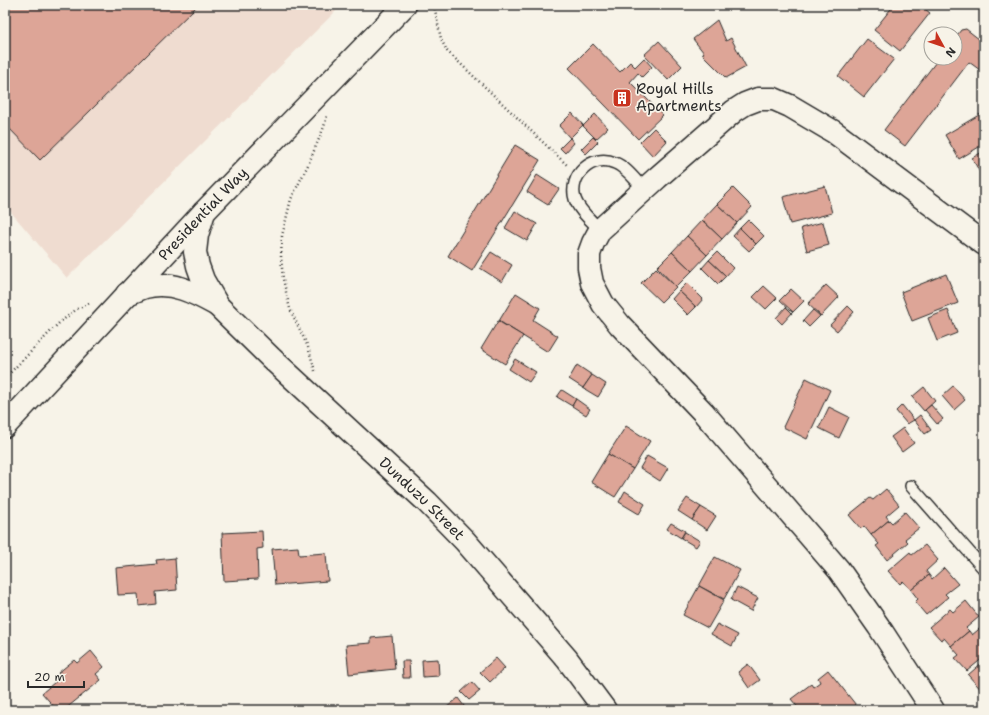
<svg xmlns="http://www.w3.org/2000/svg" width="989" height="715" viewBox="0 0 989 715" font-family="'Shantell Sans',sans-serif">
	<rect width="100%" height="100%" fill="#f7f3e8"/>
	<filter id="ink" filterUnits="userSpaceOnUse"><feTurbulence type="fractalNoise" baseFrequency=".025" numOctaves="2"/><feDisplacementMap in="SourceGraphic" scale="8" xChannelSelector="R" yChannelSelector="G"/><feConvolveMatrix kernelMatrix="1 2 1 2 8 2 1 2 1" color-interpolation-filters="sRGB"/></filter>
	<g filter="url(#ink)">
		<polygon fill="#efdcd0" points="5,5 342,5 67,278 5,205"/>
		<g fill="#dda597" stroke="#2b2b2b">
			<polygon points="5,5 198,5 40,160 5,124"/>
			<polygon points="894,5 920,5 930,13 900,51 874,30"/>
			<polygon points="717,20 726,41 731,38 746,67 726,78 702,54 704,53 693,39"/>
			<polygon points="966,29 984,43 984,73 969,62 905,146 884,130 939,58 955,58 955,38 961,30"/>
			<polygon points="867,39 894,59 864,97 838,76"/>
			<polygon points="659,41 682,66 668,80 644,55"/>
			<polygon points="593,44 620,72 630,62 635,67 644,58 652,67 642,77 638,73 630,82 663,115 638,139 569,68"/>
			<polygon points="984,112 984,144 959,159 945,135"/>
			<polygon points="572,113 583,125 570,138 559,126"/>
			<polygon points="595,114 608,128 596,139 583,126"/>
			<polygon points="654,128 667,141 653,156 640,142"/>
			<polygon points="593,137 598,142 586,154 581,149"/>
			<polygon points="570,138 574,143 565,153 560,148"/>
			<polygon points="515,145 540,160 472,271 448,256"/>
			<polygon points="984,151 984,177 983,178 972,158"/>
			<polygon points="537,175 559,189 548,205 527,192"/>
			<polygon points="825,186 832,213 790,224 783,197"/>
			<polygon points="733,188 752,207 737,223 717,204"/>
			<polygon points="717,204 737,223 722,239 702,220"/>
			<polygon points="515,211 537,224 527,241 505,228"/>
			<polygon points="702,220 722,239 707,255 687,236"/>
			<polygon points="748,220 764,236 756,244 740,228"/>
			<polygon points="823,222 829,245 807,251 801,228"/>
			<polygon points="740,228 756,244 749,251 733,236"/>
			<polygon points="687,236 707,255 692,271 672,252"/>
			<polygon points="491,252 512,265 502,282 480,268"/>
			<polygon points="672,252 692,271 676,287 657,267"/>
			<polygon points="717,252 733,268 726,276 709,260"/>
			<polygon points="709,260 726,276 718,284 702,268"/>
			<polygon points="656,268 676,287 661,302 641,283"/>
			<polygon points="946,274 958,303 912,321 901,292"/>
			<polygon points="687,283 703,299 696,307 679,291"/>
			<polygon points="826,285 839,297 821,316 808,304"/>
			<polygon points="764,286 777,298 766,309 753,297"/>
			<polygon points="791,289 804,301 793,312 780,300"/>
			<polygon points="679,291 696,307 688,315 672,299"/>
			<polygon points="516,293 540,308 533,320 558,336 548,352 499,321"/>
			<polygon points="848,306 854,312 837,331 830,325"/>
			<polygon points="786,307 792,313 782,324 776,318"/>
			<polygon points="813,310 820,316 809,327 803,321"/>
			<polygon points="948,310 957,333 937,341 928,318"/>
			<polygon points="498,321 523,336 505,364 481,349"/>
			<polygon points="515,359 536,372 529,382 509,369"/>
			<polygon points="577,365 592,375 583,388 569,379"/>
			<polygon points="592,375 606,384 598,397 583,388"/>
			<polygon points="806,378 830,390 807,439 783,427"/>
			<polygon points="953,386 965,400 954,410 942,396"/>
			<polygon points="924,387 935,401 924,411 912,397"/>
			<polygon points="562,390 576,399 572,406 557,397"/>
			<polygon points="576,399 590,409 586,415 572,406"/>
			<polygon points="902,405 914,420 907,424 896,411"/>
			<polygon points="931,405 943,419 937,424 925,410"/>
			<polygon points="829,407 849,417 839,438 819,428"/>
			<polygon points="920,415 931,430 925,434 914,420"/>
			<polygon points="626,426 650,441 633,469 608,454"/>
			<polygon points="903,428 914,443 902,452 891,437"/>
			<polygon points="608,454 633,469 615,497 591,482"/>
			<polygon points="647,456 668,468 660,481 640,468"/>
			<polygon points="886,489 899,505 886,516 889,520 871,535 864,526 861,529 849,515 870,498 873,500"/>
			<polygon points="625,491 645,504 639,514 619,502"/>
			<polygon points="687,498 701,507 692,520 678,511"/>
			<polygon points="701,507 716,516 707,530 692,520"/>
			<polygon points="905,512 919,528 905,539 908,542 887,560 876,546 879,544 871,535 889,520 892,523"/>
			<polygon points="671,523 685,531 681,538 667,529"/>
			<polygon points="262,531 263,548 257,549 258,579 224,581 222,533"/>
			<polygon points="685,532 700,541 696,547 681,538"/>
			<polygon points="925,545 938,560 926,571 929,575 911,590 903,581 900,584 888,571 910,552 912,555"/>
			<polygon points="298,547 299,555 326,553 328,581 275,585 272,549"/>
			<polygon points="715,557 740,570 724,599 699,586"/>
			<polygon points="175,558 177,590 155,592 156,604 139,606 138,594 118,595 116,568 157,564 156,560"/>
			<polygon points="944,568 958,584 945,594 948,597 926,615 915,602 918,599 911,590 929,575 932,579"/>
			<polygon points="699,586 724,600 708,628 683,615"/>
			<polygon points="737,587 758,598 751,611 731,600"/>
			<polygon points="966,601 979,617 966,628 969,631 951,646 944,638 941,640 929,627 950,609 953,612"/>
			<polygon points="717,624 738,635 732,646 711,634"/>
			<polygon points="984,625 984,657 967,671 955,658 959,655 951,646 969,631 972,635"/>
			<polygon points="392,636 395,669 349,674 346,645 371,643 371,638"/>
			<polygon points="91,651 104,667 96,674 101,680 64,710 57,710 42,693 61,677 58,673 74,660 77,663"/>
			<polygon points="496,658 505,668 490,682 480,672"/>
			<polygon points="438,659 439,676 423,677 422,660"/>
			<polygon points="402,661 409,661 410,678 403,678"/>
			<polygon points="984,661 984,693 968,675"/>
			<polygon points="748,664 760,680 749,688 738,672"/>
			<polygon points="828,670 860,710 800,710 791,699 811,684 813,687 820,682 818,678"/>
			<polygon points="472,682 480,691 469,700 461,692"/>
			<polygon points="458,698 467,710 448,710 446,708"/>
		</g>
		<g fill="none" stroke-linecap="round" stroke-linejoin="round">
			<g stroke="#2b2b2b" stroke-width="14">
				<g id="lane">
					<path d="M 600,230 C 592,221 579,211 575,199 C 568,176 592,153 615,163 C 626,167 636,181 644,189"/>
					<polyline points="911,486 984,569"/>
				</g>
			</g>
			<g stroke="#2b2b2b" stroke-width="25">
				<g id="street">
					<path id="s1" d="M 204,212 L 197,235 L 195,252 L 198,266 L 203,280 L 218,306 L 271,358 L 427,502 L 465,541 L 567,659 L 605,710"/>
					<path d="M 127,294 C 133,292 139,289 145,287 C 172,280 195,293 217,305"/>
					<polyline points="933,710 879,627 839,570 703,412 620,325 603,304 592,283 589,268 589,254 593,243 600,230 657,178 734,111 745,104 758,99 774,99 790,106 834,132 984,244"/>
				</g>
			</g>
			<g stroke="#2b2b2b" stroke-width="25">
				<g id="secondary">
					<path id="s2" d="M 5,426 L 204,212 L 405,5"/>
				</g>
			</g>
			<g stroke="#2b2b2b" stroke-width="2.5" stroke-dasharray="1 3" stroke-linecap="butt">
				<polyline points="434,5 441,39 447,51 567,165"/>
				<polyline points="315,371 308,347 290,309 283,279 281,257 282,236 291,199 308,165 324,127 327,115"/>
				<polyline points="5,378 59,323 77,309 90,303"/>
			</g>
			<use href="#lane" stroke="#f7f3e8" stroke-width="11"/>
			<use href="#street" stroke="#f7f3e8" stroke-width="22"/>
			<use href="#secondary" stroke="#f7f3e8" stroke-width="22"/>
		</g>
	</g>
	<defs>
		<g id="building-square" transform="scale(1)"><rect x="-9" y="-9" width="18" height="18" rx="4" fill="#c8321e" stroke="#f7f3e8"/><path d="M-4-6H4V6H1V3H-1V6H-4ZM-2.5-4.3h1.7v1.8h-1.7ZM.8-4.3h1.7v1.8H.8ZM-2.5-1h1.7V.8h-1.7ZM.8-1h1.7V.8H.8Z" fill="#fff"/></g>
	</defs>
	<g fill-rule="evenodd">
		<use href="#building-square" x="622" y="98"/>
	</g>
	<g text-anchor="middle" stroke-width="3.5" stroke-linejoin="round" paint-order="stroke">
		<g font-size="15" fill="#2b2b2b" stroke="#f7f3e8" text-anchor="start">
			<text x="636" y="94">Royal Hills<tspan x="636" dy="17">Apartments</tspan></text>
		</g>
		<g font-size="15" fill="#2b2b2b" stroke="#f7f3e8">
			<text dy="5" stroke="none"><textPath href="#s2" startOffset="290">Presidential Way</textPath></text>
			<text dy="5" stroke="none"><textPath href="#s1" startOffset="381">Dunduzu Street</textPath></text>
		</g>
	</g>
	<rect width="989" height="715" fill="none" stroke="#f7f3e8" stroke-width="20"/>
	<rect x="10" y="10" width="969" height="695" fill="none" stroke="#2b2b2b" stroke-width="1.5" filter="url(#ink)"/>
	<g transform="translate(943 46) rotate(130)"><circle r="19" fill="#f7f3e8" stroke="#a5a39c"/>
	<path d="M0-3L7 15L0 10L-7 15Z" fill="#c8321e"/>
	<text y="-6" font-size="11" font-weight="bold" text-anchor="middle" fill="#2b2b2b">N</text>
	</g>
	<path d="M28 681v6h56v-6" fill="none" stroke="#2b2b2b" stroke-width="2"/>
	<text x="34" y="681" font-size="12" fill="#2b2b2b" stroke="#f7f3e8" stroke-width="3" paint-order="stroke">20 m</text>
</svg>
